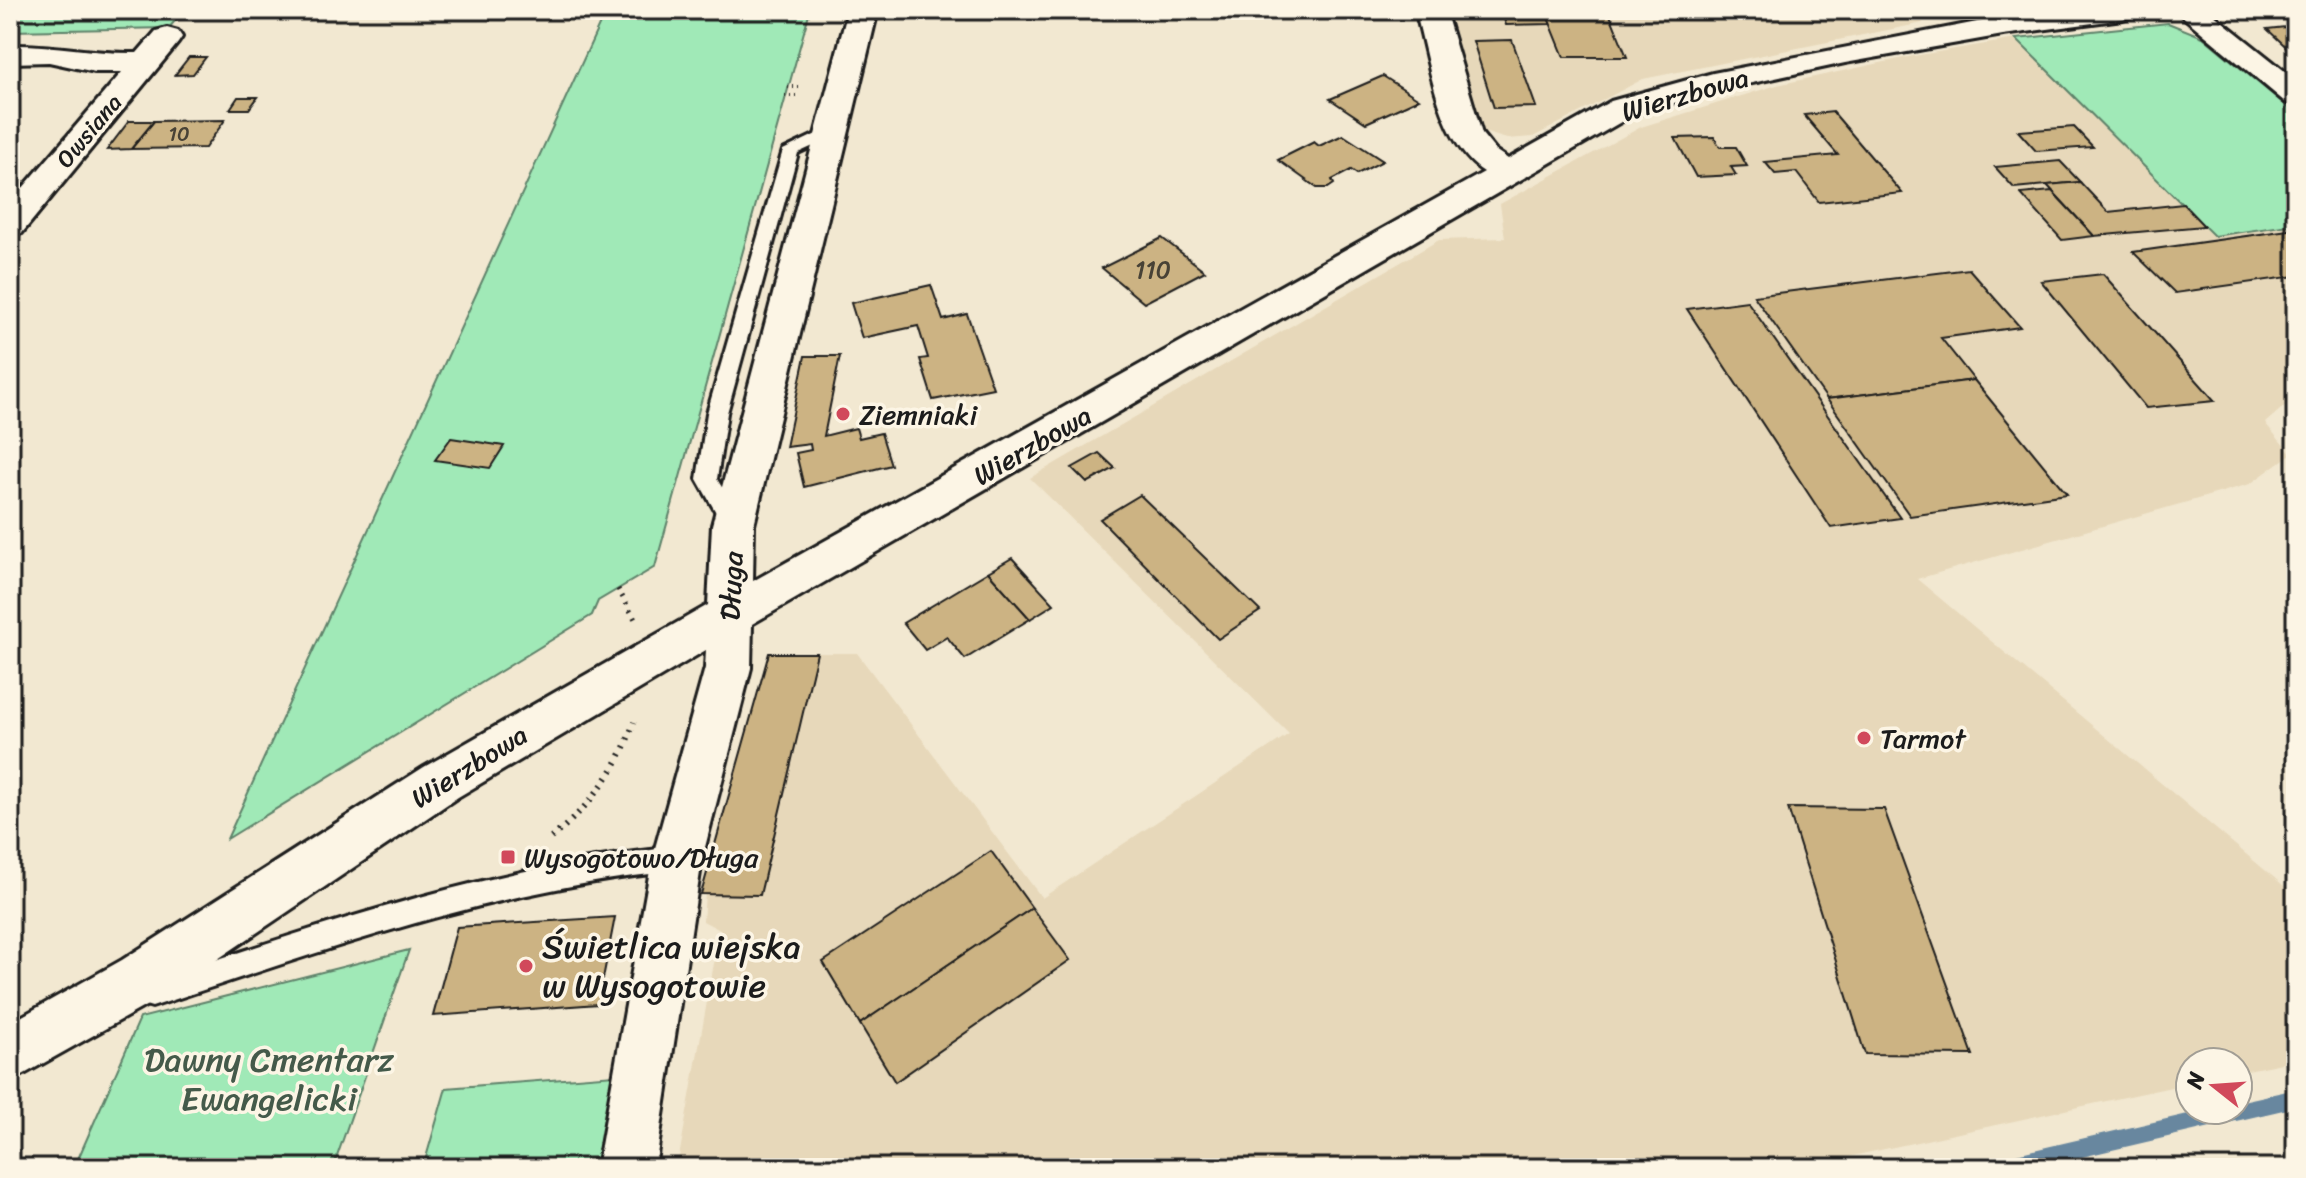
<svg xmlns="http://www.w3.org/2000/svg" width="2306" height="1178" viewBox="0 0 2306 1178" font-family="Sriracha,sans-serif">
	<rect width="100%" height="100%" fill="#f2e8d1"/>
	<filter id="ink" filterUnits="userSpaceOnUse"><feTurbulence type="fractalNoise" baseFrequency=".0125" numOctaves="2"/><feDisplacementMap in="SourceGraphic" scale="16" xChannelSelector="R" yChannelSelector="G"/><feConvolveMatrix kernelMatrix="1 2 1 2 8 2 1 2 1" color-interpolation-filters="sRGB"/></filter>
	<g filter="url(#ink)">
		<g fill="#e7d8ba">
			<polygon points="1445,10 1914,10 1923,23 1643,79 1533,137 1507,139 1480,131"/>
			<polygon points="2016,39 2214,236 2296,224 2296,396 2265,423 2291,454 2250,484 1917,579 2296,896 2296,1060 2238,1072 2238,1062 2190,1062 2190,1083 1797,1168 677,1168 720,930 703,921 705,894 701,894 769,653 857,653 1042,898 1289,734 1030,478 1439,240 1505,238 1500,204 1641,127 1777,85 1913,56"/>
		</g>
		<g fill="#a0e9b7" stroke="#5e826a" stroke-width="2">
			<polygon points="10,10 184,10 169,28 10,31"/>
			<polygon points="606,10 810,10 655,567 598,601 592,615 227,839"/>
			<polygon points="2168,23 2203,37 2296,114 2296,224 2214,236 2016,39"/>
			<polygon points="409,950 333,1168 74,1168 140,1018"/>
			<polygon points="614,1075 596,1168 423,1168 446,1088"/>
		</g>
		<g fill="none" stroke-linecap="round" stroke-linejoin="round">
			<polygon fill="#67879f" fill-rule="evenodd" points="2296,1089 2296,1107 2035,1168 1986,1168 1988,1161 1995,1159 2205,1110 2238,1110 2238,1102"/>
		</g>
		<g fill="#ccb383" stroke="#1c1c1c" stroke-width="2">
			<polygon points="1501,10 1545,10 1551,24 1506,25"/>
			<polygon points="1545,10 1608,10 1627,57 1564,57"/>
			<polygon points="2295,26 2296,26 2296,56 2267,29"/>
			<polygon points="1512,40 1536,107 1494,108 1473,41"/>
			<polygon points="189,57 206,57 193,74 175,75"/>
			<polygon points="1383,76 1419,99 1366,123 1330,99"/>
			<polygon points="238,97 258,97 249,109 230,109"/>
			<polygon points="1833,112 1867,152 1902,193 1819,202 1796,172 1775,174 1765,162 1838,155 1804,115"/>
			<polygon points="225,120 205,148 131,149 154,121"/>
			<polygon points="129,121 154,121 131,149 107,150"/>
			<polygon points="2074,127 2093,147 2036,151 2018,131"/>
			<polygon points="1343,135 1383,161 1357,174 1351,170 1332,180 1334,184 1328,188 1317,188 1278,160 1314,142 1319,146"/>
			<polygon points="1714,137 1720,147 1736,147 1747,166 1731,167 1736,175 1696,177 1675,138"/>
			<polygon points="2060,161 2080,182 2014,188 1995,167"/>
			<polygon points="2080,182 2108,212 2183,204 2204,226 2094,236 2047,185"/>
			<polygon points="2052,191 2094,236 2062,240 2021,194"/>
			<polygon points="2296,229 2296,276 2175,293 2133,252"/>
			<polygon points="1162,238 1205,271 1144,303 1102,268"/>
			<polygon points="1969,269 2020,327 1941,338 1974,380 1827,399 1754,296"/>
			<polygon points="2103,274 2215,401 2146,408 2041,281"/>
			<polygon points="931,285 943,320 967,314 993,388 933,400 920,359 928,358 918,326 862,338 851,303"/>
			<polygon points="1747,301 1900,518 1831,528 1687,309"/>
			<polygon points="805,356 840,356 824,436 856,428 859,438 881,433 891,465 804,487 796,453 811,450 810,444 786,447"/>
			<polygon points="1974,380 2067,494 1910,516 1827,399"/>
			<polygon points="451,438 504,446 490,468 435,460"/>
			<polygon points="1099,453 1115,468 1087,483 1072,468"/>
			<polygon points="1140,495 1260,611 1218,639 1100,519"/>
			<polygon points="1012,558 1054,604 1030,619 988,572"/>
			<polygon points="988,572 1030,619 965,659 947,637 925,650 903,623"/>
			<polygon points="769,653 817,653 760,895 701,894"/>
			<polygon points="1788,808 1884,809 1973,1055 1865,1054"/>
			<polygon points="991,851 1032,908 860,1024 823,962"/>
			<polygon points="1032,908 1070,960 895,1082 860,1024"/>
			<polygon points="615,917 598,1004 433,1016 457,927"/>
		</g>
		<g fill="none" stroke-linecap="round" stroke-linejoin="round">
			<g stroke="#1c1c1c" stroke-width="6">
				<g id="service">
					<polygon points="829,128 837,133 835,136 798,153 727,413 717,479 744,524 733,532 726,530 697,479 707,413 783,150"/>
					<path d="M 677,847 L 686,851 L 690,859 L 686,867 L 677,871 C 494,889 325,950 152,1007 L 142,1004 L 138,994 L 142,984 L 152,981 C 325,924 495,865 677,847 Z"/>
				</g>
			</g>
			<g stroke="#1c1c1c" stroke-width="6">
				<g id="minor">
					<path d="M 848,10 L 878,10 L 754,525 L 753,581 L 1484,172 C 1438,142 1430,62 1415,10 L 1445,10 L 1482,134 L 1495,150 L 1508,159 L 1611,101 L 1713,73 L 2003,17 L 2053,10 L 2138,10 L 2133,16 L 2123,19 L 2003,35 L 1845,63 L 1715,91 L 1633,115 L 752,624 L 751,668 L 702,859 L 655,1168 L 597,1168 L 652,859 L 705,668 L 706,650 L 458,797 L 160,998 L 10,1082 L 10,1023 L 122,960 L 424,767 L 708,605 L 712,525 Z"/>
					<polygon points="2175,10 2208,10 2296,80 2296,104 2285,102"/>
					<path d="M 167,28 L 178,31 L 182,37 L 178,43 L 22,233 L 10,236 L 10,203 L 122,72 L 95,72 L 49,62 L 10,63 L 10,45 C 53,44 94,54 137,53 L 156,31 Z"/>
				</g>
			</g>
			<g stroke="#1c1c1c" stroke-width="4" stroke-dasharray="1 4" stroke-linecap="butt">
				<polyline points="788,87 799,87 798,90"/>
				<polyline points="785,96 797,96"/>
			</g>
			<polyline stroke="#1c1c1c" stroke-width="5" stroke-dasharray="2 6" stroke-linecap="butt" points="618,589 636,621"/>
			<path stroke="#1c1c1c" stroke-width="6" stroke-dasharray="2 7" stroke-linecap="butt" d="M 551,838 C 590,806 618,770 634,722"/>
			<use href="#service" fill="#fcf5e5" fill-rule="evenodd"/>
			<use href="#minor" fill="#fcf5e5" fill-rule="evenodd"/>
		</g>
	</g>
	<g fill="#d1495b" stroke="#fcf5e5" stroke-width="3">
		<circle cx="843" cy="414" r="8"/>
		<circle cx="1864" cy="738" r="8"/>
		<rect x="500" y="849" width="16" height="16" rx="4"/>
		<circle cx="526" cy="966" r="8"/>
	</g>
	<g text-anchor="middle" stroke-width="7" stroke-linejoin="round" paint-order="stroke">
		<g font-size="20" fill="#484236">
			<text x="179" y="141">10</text>
		</g>
		<g font-size="24" fill="#1c1c1c" stroke="#fcf5e5">
			<text transform="translate(89 131) rotate(-50)" y="8">Owsiana</text>
		</g>
		<g font-size="24" fill="#484236">
			<text x="1153" y="278">110</text>
		</g>
		<g font-size="28" fill="#1c1c1c" stroke="#fcf5e5">
			<text transform="translate(1685 94) rotate(-16)" y="10">Wierzbowa</text>
			<text transform="translate(1032 445) rotate(-30)" y="10">Wierzbowa</text>
			<text transform="translate(731 586) rotate(-87)" y="10">Długa</text>
			<text transform="translate(469 766) rotate(-32)" y="10">Wierzbowa</text>
		</g>
		<g font-size="28" fill="#1c1c1c" stroke="#fcf5e5" text-anchor="start">
			<text x="859" y="424">Ziemniaki</text>
			<text x="1880" y="748">Tarmot</text>
			<text x="524" y="867">Wysogotowo/Długa</text>
		</g>
		<g font-size="34" fill="#1c1c1c" stroke="#fcf5e5" text-anchor="start">
			<text x="542" y="958">Świetlica wiejska<tspan x="542" dy="39">w Wysogotowie</tspan></text>
		</g>
		<g font-size="34" fill="#445a4a" stroke="#fcf5e5">
			<text x="269" y="1071">Dawny Cmentarz<tspan x="269" dy="39">Ewangelicki</tspan></text>
		</g>
	</g>
	<rect width="2306" height="1178" fill="none" stroke="#fcf5e5" stroke-width="40"/>
	<rect x="20" y="20" width="2266" height="1138" fill="none" stroke="#1c1c1c" stroke-width="3" filter="url(#ink)"/>
	<g transform="translate(2214 1086) rotate(287)"><circle r="38" fill="#fcf5e5" stroke="#a29e95" stroke-width="2"/>
	<path d="M0-6L14 30L0 20L-14 30Z" fill="#d1495b"/>
	<text y="-12" font-size="22" font-weight="bold" text-anchor="middle" fill="#1c1c1c">N</text>
	</g>
</svg>
